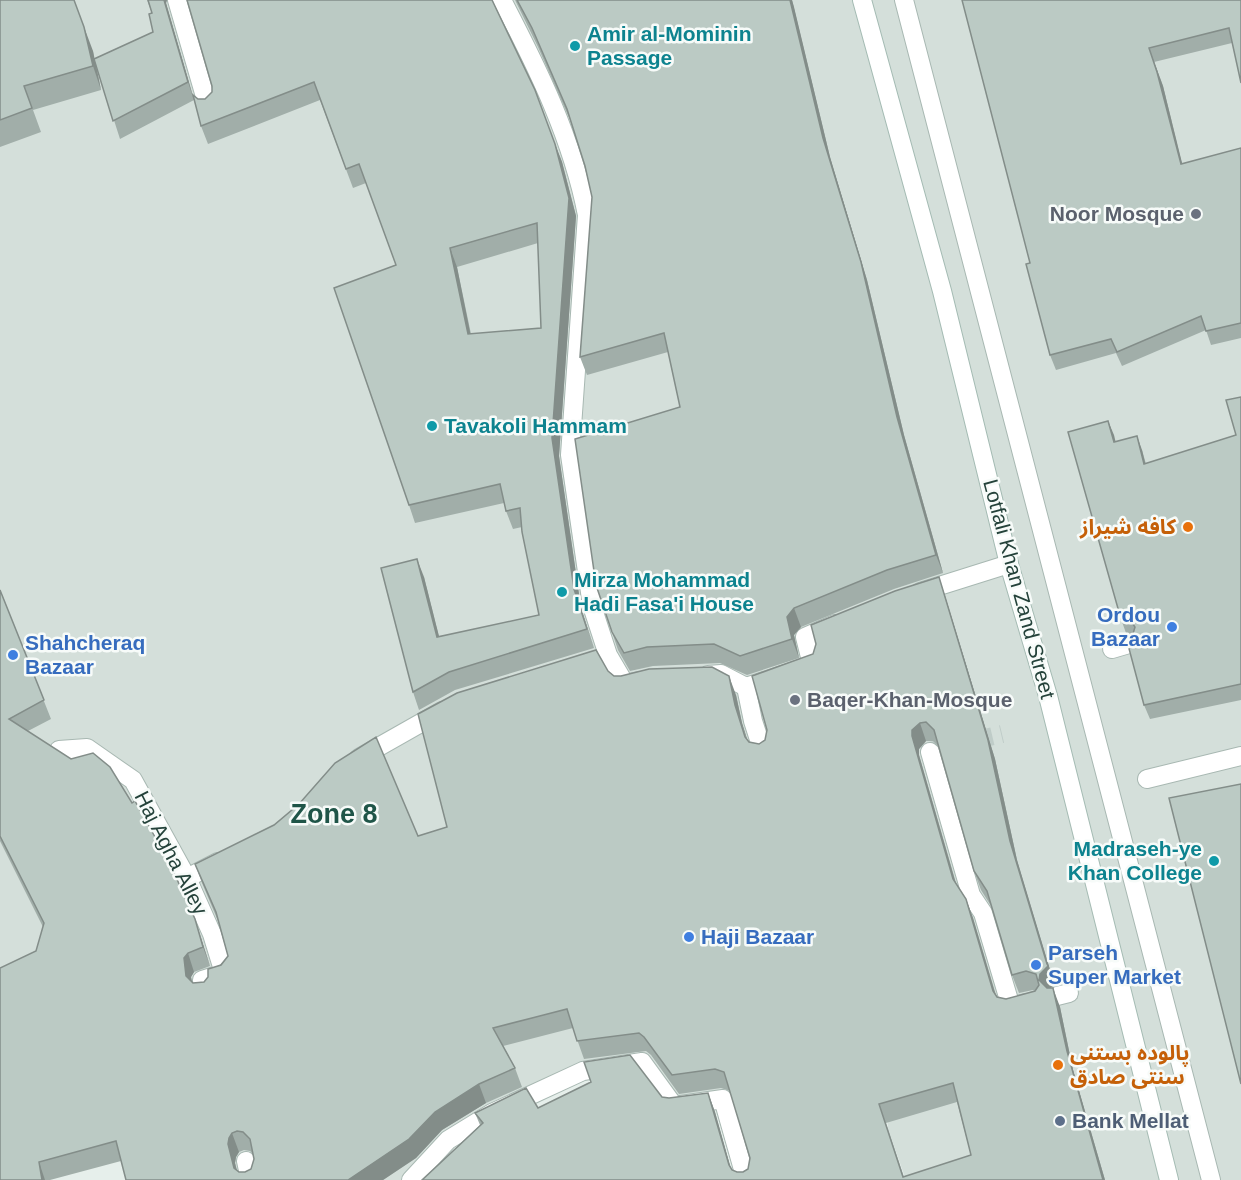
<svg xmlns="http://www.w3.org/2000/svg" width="1241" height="1180" viewBox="0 0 1241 1180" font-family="Arial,'Noto Sans Arabic',sans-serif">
	<rect width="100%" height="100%" fill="#e6efeb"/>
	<polygon fill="#d4dfda" points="0,0 1241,0 1241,1180 906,1180 888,1129 887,1109 733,1079 722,1092 677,1101 638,1051 458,1127 409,1176 402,1180 209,1180 197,1138 0,1180"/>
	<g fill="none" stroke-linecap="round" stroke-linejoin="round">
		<polyline stroke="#bfccc8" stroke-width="18" stroke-dasharray="18 9" stroke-linecap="butt" points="896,759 1002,734"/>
		<g stroke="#a8b8b2" stroke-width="20">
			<g id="lane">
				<polyline points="177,0 208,107"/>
				<path d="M 502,0 C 538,69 572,138 587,215 L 570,455 L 592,606 L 608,655 L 625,684 L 639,681"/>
				<polyline points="904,0 1211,1180"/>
				<polyline points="920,592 1009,564"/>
				<polyline points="708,675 721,674 746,687 812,665 805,637 835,624"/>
				<polyline points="746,687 753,721 763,752"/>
				<polyline points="59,750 87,748 133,780 187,878 212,934 224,973 202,980 204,992"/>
				<polyline points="359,758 442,711"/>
				<polyline points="187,878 218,862"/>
				<polyline points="411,1180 448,1140 492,1113 583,1071 642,1062 674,1106 723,1099 746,1180"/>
			</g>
		</g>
		<g stroke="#a8b8b2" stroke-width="20">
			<g id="street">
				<polyline points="1112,649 1129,644"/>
				<polyline points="930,752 971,895 983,913 1011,1007 1026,1003"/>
				<polyline points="1147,779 1241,756"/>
				<polyline points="1057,996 1069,993"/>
				<polyline points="246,1161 250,1180"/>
			</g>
		</g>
		<g stroke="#a4bbb3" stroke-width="20">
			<polyline id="secondary" points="862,0 942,291 1009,564 1048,696 1169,1180"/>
		</g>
		<use href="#lane" stroke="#fff" stroke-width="18"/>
		<use href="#street" stroke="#fff" stroke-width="18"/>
		<use href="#secondary" stroke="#fff" stroke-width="18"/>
	</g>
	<g fill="#a1aea9" fill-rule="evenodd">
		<path d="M 0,0 L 93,51 L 94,59 L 153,32 L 152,13 L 147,0 L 167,0 L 166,3 L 193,96 L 198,99 L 205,99 L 212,92 L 212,86 L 187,0 L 555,144 L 562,162 L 576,216 L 559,456 L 581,608 L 594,648 L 455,690 L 419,710 L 413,692 L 424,577 L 439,637 L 539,615 L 522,527 L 513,529 L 506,511 L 504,503 L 415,523 L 409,505 L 396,265 L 366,183 L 353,188 L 320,100 L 208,144 L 201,126 L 194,100 L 120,139 L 96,64 L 101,90 L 33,110 L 41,132 L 0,147 ZM 538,243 L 541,328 L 471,334 L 457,267 Z"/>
		<polygon points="515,0 792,0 830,157 867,280 904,435 943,573 894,589 801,627 794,635 799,658 747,675 720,663 653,666 630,671 618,650 612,632 680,407 668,352 587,375 580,357 592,197 585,166 570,120 538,47"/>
		<polygon points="962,0 1241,0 1232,43 1154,62 1163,86 1182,164 1241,148 1241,338 1211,345 1206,330 1122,366 1116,353 1056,370 1050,355 1030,263"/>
		<polygon points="1241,397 1241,700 1150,719 1144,705 1132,637 1133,635 1126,633 1121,619 1108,421 1115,441 1142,450 1146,464 1236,435"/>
		<path d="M 0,590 L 51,719 L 28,731 L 201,938 L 210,966 L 194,972 L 191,977 L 193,983 L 204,982 L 228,956 L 218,921 L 202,883 L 195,864 L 418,836 L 447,827 L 608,671 L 614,676 L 736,695 L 742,723 L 747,739 L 749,742 L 759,744 L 765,740 L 813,654 L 945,596 L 995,759 L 1017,860 L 1054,983 L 1054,985 L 1051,988 L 1060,1007 L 1073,1070 L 1105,1180 L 422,1180 L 480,1125 L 475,1113 L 662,1097 L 669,1098 L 708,1093 L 715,1112 L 731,1169 L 737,1172 L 743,1172 L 748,1169 L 750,1158 L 730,1091 L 721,1088 L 679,1094 L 651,1055 L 646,1051 L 584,1059 L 573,1028 L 503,1046 L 515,1068 L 522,1087 L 486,1103 L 442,1130 L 416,1158 L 383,1180 L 126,1180 L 121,1161 L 50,1180 L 0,1180 L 36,951 L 43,927 L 0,841 ZM 926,741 L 933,741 L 939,747 L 974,871 L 981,890 L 991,906 L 1012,975 L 1019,993 L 1033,990 L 1035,991 L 1006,999 L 997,997 L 996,995 L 973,918 L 966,899 L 956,883 L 919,755 L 919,749 ZM 957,1102 L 971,1155 L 904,1177 L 886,1123 ZM 244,1150 L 250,1151 L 253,1154 L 254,1159 L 251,1169 L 245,1172 L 239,1172 L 237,1170 L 235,1163 L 236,1157 L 239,1152 Z"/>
	</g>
	<g fill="#838d89">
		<polygon points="164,0 167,0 166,3 194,100 188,82"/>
		<polygon points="790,0 792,0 794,7 830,157 867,280 904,435 943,573 936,555 897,417 823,138"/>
		<polygon points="84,27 93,51 101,90 93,66"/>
		<polygon points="1149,48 1163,86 1186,179 1181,164"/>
		<polygon points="555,144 562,162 576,216 559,456 581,608 594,648 574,589 552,438"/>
		<polygon points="450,248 457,267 474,352 468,334"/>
		<polygon points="1108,421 1114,435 1119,456 1114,442"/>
		<polygon points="1137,436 1142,450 1149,479 1144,464"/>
		<polygon points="417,559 424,577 444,656 437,637"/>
		<polygon points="939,577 945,596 995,759 1017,860 1054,983 1054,985 1046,992 1039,980 1010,841"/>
		<polygon points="794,608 801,627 794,635 799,658 792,639 787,617"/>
		<polygon points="729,676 736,695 742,723 752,755 735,705"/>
		<polygon points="920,723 926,741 919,749 919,755 960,898 953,879 912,736 912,730"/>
		<polygon points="966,899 973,918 1000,1010 993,991"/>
		<polygon points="195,919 201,938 210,966 203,947"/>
		<polygon points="188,953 194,972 191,977 193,994 186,976 184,958"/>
		<polygon points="1053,988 1060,1007 1073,1070 1105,1180 1103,1180 1067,1051"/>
		<polygon points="479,1084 486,1103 442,1130 416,1158 383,1180 348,1180 435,1112"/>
		<polygon points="708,1093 715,1112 734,1180 729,1165"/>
		<polygon points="232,1133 239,1152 236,1157 235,1163 239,1180 234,1168 228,1144 229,1138"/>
		<polygon points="39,1162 45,1180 42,1180"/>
	</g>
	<g fill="#bbcac4" stroke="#838d89" stroke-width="1.5" fill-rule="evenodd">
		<polygon points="0,0 74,0 84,27 93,66 24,86 32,108 0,120"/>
		<polygon points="148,0 164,0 188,82 113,121 94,59 153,32 149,14 152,13"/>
		<path d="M 187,0 L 492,0 L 535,90 L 555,144 L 569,198 L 552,438 L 574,589 L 587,629 L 449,672 L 413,692 L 381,568 L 417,559 L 437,637 L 539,615 L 522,532 L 520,508 L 506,511 L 500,484 L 409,505 L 334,288 L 396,265 L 359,164 L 346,169 L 314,82 L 201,126 L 193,95 L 198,99 L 205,99 L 212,92 L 212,86 ZM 537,223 L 541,328 L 468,334 L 450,248 Z"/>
		<polygon points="517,0 790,0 823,138 861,262 897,417 936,555 887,570 794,608 787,617 792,639 740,656 714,644 647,647 624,653 612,632 596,585 575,439 680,407 664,333 580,357 592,197 585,166 567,109 532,28"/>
		<polygon points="962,0 1241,0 1241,83 1229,28 1149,48 1157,72 1181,164 1241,148 1241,323 1206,331 1201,316 1117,352 1111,339 1050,355 1026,264 1030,263"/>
		<polygon points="1241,397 1241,684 1144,705 1127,641 1132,637 1135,627 1131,621 1121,619 1068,432 1108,421 1114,442 1137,436 1144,464 1236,435 1226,400"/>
		<path d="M 939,577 L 988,740 L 1010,841 L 1047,964 L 1048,966 L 1040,974 L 1039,980 L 1047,988 L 1053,988 L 1067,1051 L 1103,1180 L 422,1180 L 483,1123 L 475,1113 L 526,1088 L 538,1108 L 591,1082 L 584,1062 L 630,1055 L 662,1097 L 669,1098 L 708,1093 L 729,1165 L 732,1170 L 737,1172 L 743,1172 L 748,1169 L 750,1158 L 724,1072 L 715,1069 L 672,1075 L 644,1037 L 639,1033 L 577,1041 L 567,1009 L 493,1028 L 515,1068 L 479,1084 L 435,1112 L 409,1139 L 348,1180 L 126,1180 L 116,1141 L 39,1162 L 42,1180 L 0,1180 L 0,968 L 36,951 L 44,923 L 0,836 L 0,590 L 44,700 L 9,719 L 71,759 L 93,753 L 110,767 L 132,803 L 135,801 L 170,864 L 195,919 L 203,947 L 188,953 L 184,958 L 186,976 L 193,983 L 204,982 L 208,977 L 208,969 L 221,965 L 228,956 L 216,912 L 195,864 L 274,825 L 299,804 L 335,763 L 376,737 L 418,836 L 447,827 L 418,714 L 457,693 L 596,650 L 608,671 L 614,676 L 621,676 L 649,669 L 712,667 L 729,676 L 735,705 L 745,737 L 749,742 L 759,744 L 765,740 L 767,730 L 752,676 L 813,654 L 816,644 L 811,625 L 895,591 ZM 926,722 L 934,730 L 974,871 L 987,891 L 1012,975 L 1026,971 L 1036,974 L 1039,985 L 1035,991 L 1006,999 L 997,997 L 993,991 L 966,899 L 953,879 L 912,736 L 912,730 L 920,723 ZM 953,1083 L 971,1155 L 903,1177 L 879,1104 ZM 237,1131 L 243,1132 L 250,1139 L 254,1159 L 251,1169 L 245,1172 L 239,1172 L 234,1168 L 228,1144 L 229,1138 L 232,1133 Z"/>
		<polygon points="1241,784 1241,1084 1169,798"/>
	</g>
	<g fill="#0f9aa8" stroke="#f7fbf9" stroke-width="2">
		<circle cx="575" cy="46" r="6"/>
		<circle cx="432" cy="426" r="6"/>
		<circle cx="562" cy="592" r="6"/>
		<circle cx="1214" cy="861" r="6"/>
	</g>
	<g fill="#6b7280" stroke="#f7fbf9" stroke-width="2">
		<circle cx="1196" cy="214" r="6"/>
		<circle cx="795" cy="700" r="6"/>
	</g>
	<g fill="#e8710a" stroke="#f7fbf9" stroke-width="2">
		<circle cx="1188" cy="527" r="6"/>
		<circle cx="1058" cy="1065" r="6"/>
	</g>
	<g fill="#3f7fe0" stroke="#f7fbf9" stroke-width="2">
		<circle cx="1172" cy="627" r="6"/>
		<circle cx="13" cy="655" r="6"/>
		<circle cx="689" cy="937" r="6"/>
		<circle cx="1036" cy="965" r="6"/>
	</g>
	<circle fill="#5c6f8a" stroke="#f7fbf9" stroke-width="2" cx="1060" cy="1121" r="6"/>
	<g text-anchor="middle" stroke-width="5" stroke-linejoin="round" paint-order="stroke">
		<g font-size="21" font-weight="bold" fill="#0d838f" stroke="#f7fbf9" text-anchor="start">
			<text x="587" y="41">Amir al-Mominin<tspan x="587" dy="24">Passage</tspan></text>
			<text x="444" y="433">Tavakoli Hammam</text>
			<text x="574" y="587">Mirza Mohammad<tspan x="574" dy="24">Hadi Fasa'i House</tspan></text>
			<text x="1202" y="856" text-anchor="end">Madraseh-ye<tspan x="1202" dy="24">Khan College</tspan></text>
		</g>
		<g font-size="21" font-weight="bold" fill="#5b616d" stroke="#f7fbf9" text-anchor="end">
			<text x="1184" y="221">Noor Mosque</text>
			<text x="807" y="707" text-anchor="start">Baqer-Khan-Mosque</text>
		</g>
		<g font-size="21" font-weight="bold" fill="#c56008" stroke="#f7fbf9" text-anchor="end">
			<text x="1176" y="534">کافه شیراز</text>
			<text x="1070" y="1060" text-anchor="start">پالوده بستنی<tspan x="1070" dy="24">سنتی صادق</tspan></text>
		</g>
		<g font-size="21" fill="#24423a" stroke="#f7fbf9">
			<text transform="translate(1019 589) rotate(75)" y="7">Lotfali Khan Zand Street</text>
			<text transform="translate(171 853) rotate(63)" y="7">Haj Agha Alley</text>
		</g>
		<g font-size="21" font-weight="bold" fill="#366cbe" stroke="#f7fbf9" text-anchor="start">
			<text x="1160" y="622" text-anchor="end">Ordou<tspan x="1160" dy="24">Bazaar</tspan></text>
			<text x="25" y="650">Shahcheraq<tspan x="25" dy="24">Bazaar</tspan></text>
			<text x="701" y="944">Haji Bazaar</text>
			<text x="1048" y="960">Parseh<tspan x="1048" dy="24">Super Market</tspan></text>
		</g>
		<g font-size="21" font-weight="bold" fill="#4e5e75" stroke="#f7fbf9" text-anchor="start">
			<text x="1072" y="1128">Bank Mellat</text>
		</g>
		<g font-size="27" font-weight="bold" fill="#1f5548" stroke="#f7fbf9">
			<text x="334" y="823">Zone 8</text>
		</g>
	</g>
</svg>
